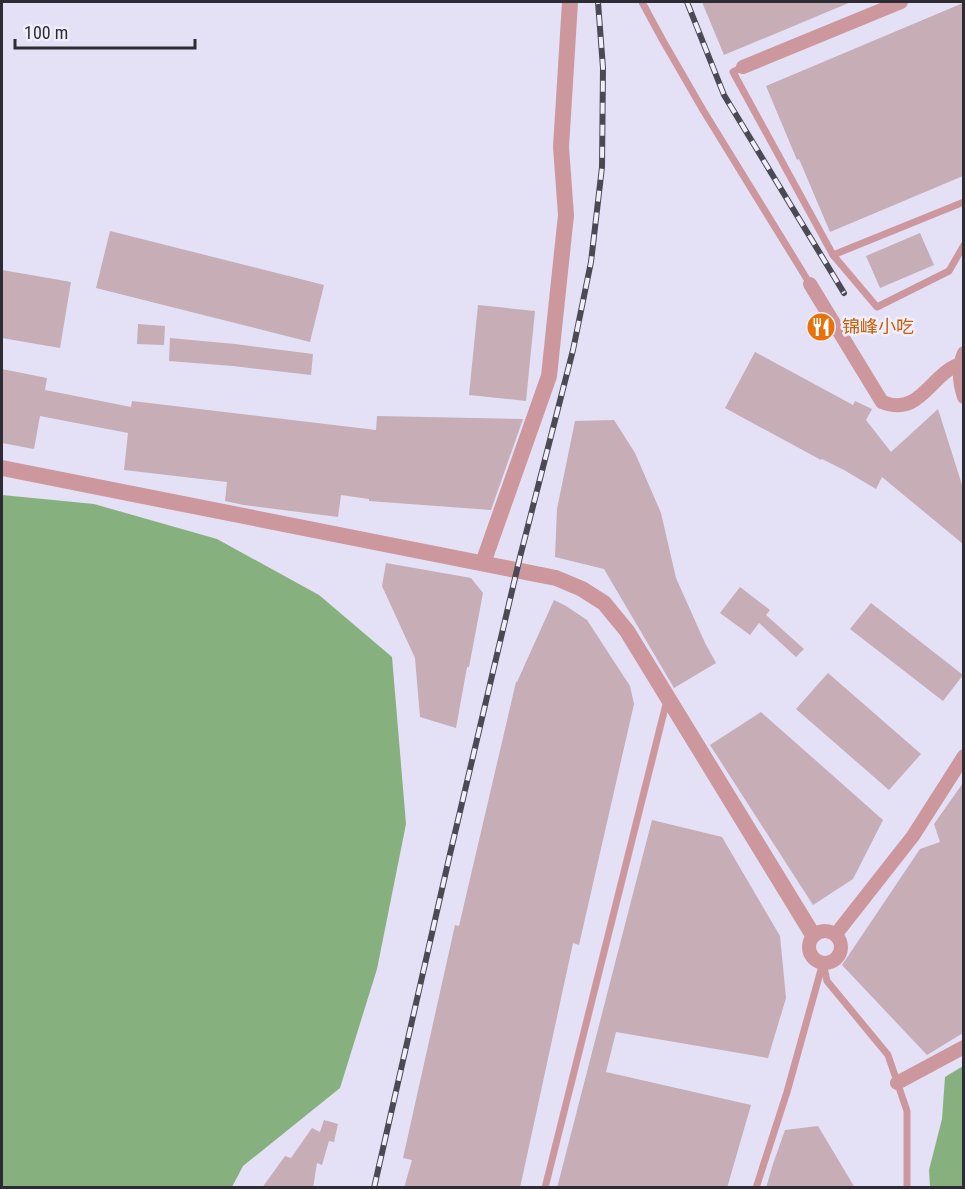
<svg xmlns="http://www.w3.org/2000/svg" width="965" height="1189" viewBox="0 0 965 1189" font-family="'Roboto Condensed','Noto Sans SC',sans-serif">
	<rect width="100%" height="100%" fill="#e4e0f6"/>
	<g fill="#87b07f">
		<polygon points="2,495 94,504 217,539 319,595 392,657 406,824 377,969 340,1088 243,1166 232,1187 2,1187"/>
		<polygon points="963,1066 963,1187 930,1187 929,1170 942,1119 945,1077"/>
	</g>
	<g fill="#c6adb6">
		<polygon points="702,2 851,2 724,55"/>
		<polygon points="963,3 963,176 830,232 799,159 797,160 766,86"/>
		<polygon points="110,231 324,285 310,342 96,288"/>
		<polygon points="920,233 934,265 880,288 866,256"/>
		<polygon points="2,270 71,282 60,348 2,338"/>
		<polygon points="478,305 535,311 526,401 469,395"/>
		<polygon points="138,324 165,326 164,345 137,344"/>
		<polygon points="170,338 235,344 313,354 311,375 233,366 169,361"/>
		<polygon points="755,352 853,405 855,401 872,409 866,420 891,452 938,409 963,488 963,544 882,477 876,489 844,470 822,459 821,460 725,408"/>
		<polygon points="2,369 47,378 45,390 131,407 132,401 376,430 377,416 523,419 491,510 369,501 369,499 341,495 338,517 244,505 225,501 227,482 124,470 128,433 40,416 34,449 2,443"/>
		<polygon points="614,420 635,453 661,513 676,578 705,643 716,663 674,688 604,569 555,557 557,509 575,421"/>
		<polygon points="386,563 471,578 483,593 469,667 467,667 456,728 420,717 415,658 382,586"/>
		<polygon points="740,587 770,610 766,615 804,649 796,657 759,623 750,635 720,613"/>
		<polygon points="554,600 566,606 587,620 630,686 634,704 579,945 573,943 520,1188 404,1188 412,1160 403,1158 455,925 459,926 516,682 517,682"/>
		<polygon points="871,603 963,675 943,701 850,629"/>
		<polygon points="828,673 921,754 889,790 796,709"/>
		<polygon points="761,712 883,820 853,879 813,905 710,745"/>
		<polygon points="963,783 963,1033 927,1055 842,965 920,849 940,842 934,824"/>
		<polygon points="652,820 722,837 780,936 786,998 768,1058 616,1032 606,1072 751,1105 727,1188 557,1188"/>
		<polygon points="324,1120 338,1124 334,1142 329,1141 322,1165 317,1163 313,1188 262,1188 285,1156 291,1158 312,1128 320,1132"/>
		<polygon points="818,1126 855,1188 766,1188 773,1164 785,1130"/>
	</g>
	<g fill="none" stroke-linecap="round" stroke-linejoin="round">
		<g stroke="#cc989e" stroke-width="7">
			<polyline points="642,2 662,39 703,110 810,284"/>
			<polyline points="743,67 733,72 833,255 964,202"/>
			<polyline points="833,255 877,307 949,271 964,245"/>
			<polyline points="823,963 827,981 888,1055 907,1111 907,1188"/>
			<polyline points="545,1188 667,700"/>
			<polyline points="756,1188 787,1092 822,966"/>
		</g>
		<g stroke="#cc989e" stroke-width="14">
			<polyline points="743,67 901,2"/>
			<path d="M 810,284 L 882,402 C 922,418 931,370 964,363"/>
			<path d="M 964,353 C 958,367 959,382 964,397"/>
			<circle cx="825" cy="947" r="16"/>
			<polyline points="836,934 913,836 964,756"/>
			<polyline points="897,1083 964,1047"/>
		</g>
		<g stroke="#cc989e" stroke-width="16">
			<polyline points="2,468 556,578 582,589 604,603 627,631 813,935"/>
			<polyline points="483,563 549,376 566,215 561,147 570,2"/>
		</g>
		<g stroke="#4b4a54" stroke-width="6">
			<g id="rail">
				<polyline points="687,2 724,95 844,293"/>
				<polyline points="374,1188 450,854 520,557 573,350 591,262 602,167 603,68 598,2"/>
			</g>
		</g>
		<use href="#rail" stroke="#f1eefc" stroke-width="4" stroke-dasharray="11" stroke-linecap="butt"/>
	</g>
	<defs>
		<g id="restaurant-disc" transform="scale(1.5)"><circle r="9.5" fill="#e8710a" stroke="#f1eefc"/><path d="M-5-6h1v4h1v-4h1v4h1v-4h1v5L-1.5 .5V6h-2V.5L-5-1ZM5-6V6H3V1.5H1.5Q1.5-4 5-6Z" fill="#fff"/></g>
	</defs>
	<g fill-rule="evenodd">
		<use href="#restaurant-disc" x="821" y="327"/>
	</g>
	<g text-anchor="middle" stroke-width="5" stroke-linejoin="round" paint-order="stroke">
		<g font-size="18" fill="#c56008" stroke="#f1eefc" text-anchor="start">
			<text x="842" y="333">锦峰小吃</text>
		</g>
	</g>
	<rect width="965" height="1189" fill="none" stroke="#2d2c34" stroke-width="6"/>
	<path d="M15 39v9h180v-9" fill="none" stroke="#2d2c34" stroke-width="3"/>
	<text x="24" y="39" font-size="18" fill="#2d2c34" stroke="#f1eefc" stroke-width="4.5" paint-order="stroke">100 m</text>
</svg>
